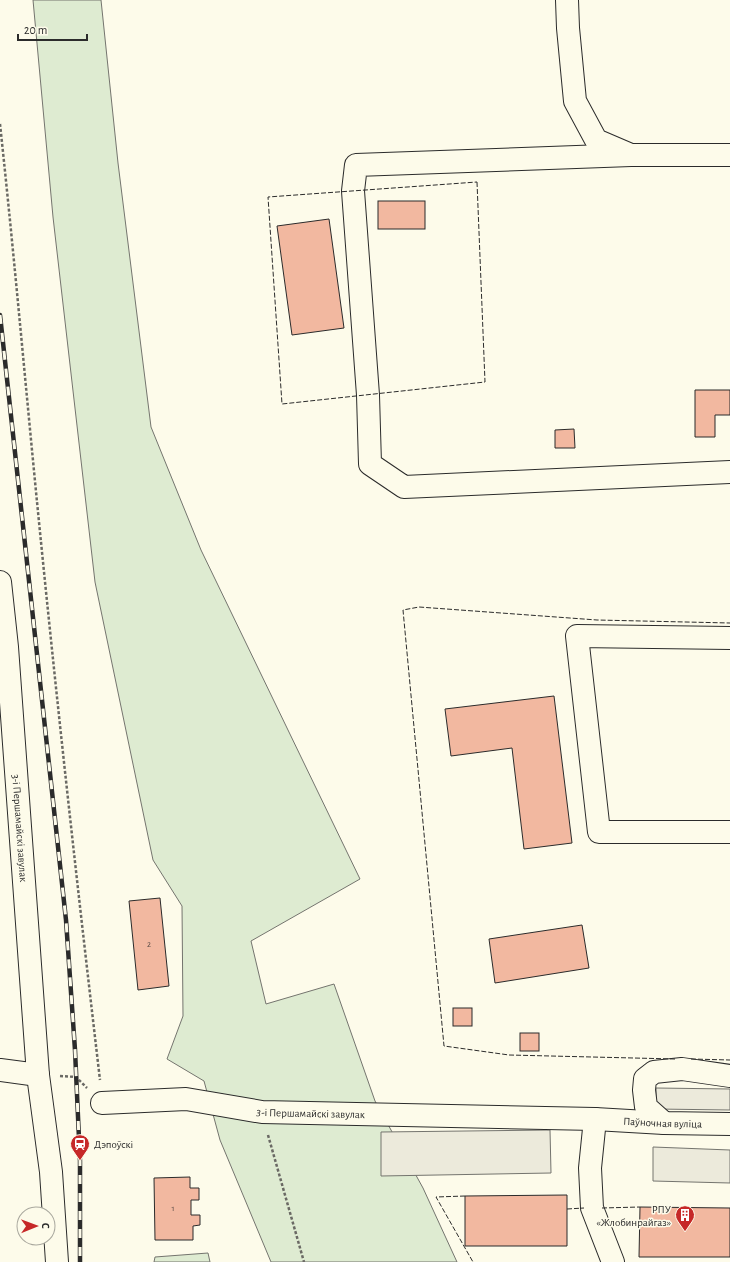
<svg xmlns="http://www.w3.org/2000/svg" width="730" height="1262" viewBox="0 0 730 1262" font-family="'Alegreya Sans',sans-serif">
	<rect width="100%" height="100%" fill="#fdfbea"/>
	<g fill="#deebd1" stroke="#74746e">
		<polygon points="33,0 101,0 118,163 151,427 201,550 360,879 251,941 266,1004 334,984 375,1101 423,1188 457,1262 271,1262 220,1140 204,1081 167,1059 183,1016 182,906 153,860 95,582 53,217"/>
		<polygon points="208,1253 210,1262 154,1262 155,1257"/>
	</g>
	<g fill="#eceadb" stroke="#74746e">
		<polygon points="656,1088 730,1089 730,1110 656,1109"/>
		<polygon points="550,1130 551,1173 381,1176 381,1132"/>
		<polygon points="653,1147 730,1150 730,1183 653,1181"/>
	</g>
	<g fill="#f2b8a0" stroke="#2b2b2b">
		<rect x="378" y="201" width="47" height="28"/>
		<polygon points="329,219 344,328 292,335 277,226"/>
		<polygon points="695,390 730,390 730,415 715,415 715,437 695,437"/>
		<polygon points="574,429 575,448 555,448 555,430"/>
		<polygon points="554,696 572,843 524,849 512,748 451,756 445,709"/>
		<polygon points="160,898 169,986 138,990 129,901"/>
		<polygon points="582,925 589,968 495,983 489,939"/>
		<rect x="453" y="1008" width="19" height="18"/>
		<rect x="520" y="1033" width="19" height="18"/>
		<polygon points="190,1177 190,1188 199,1188 199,1200 191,1200 191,1215 200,1215 200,1225 193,1226 193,1240 155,1240 154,1178"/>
		<polygon points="567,1195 567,1246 465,1246 465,1196"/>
		<polygon points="640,1207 730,1208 730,1257 639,1257"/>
	</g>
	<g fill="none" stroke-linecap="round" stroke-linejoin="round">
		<g stroke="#2b2b2b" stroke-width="24">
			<g id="minor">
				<polyline points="567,0 568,28 575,101 596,140 631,155 730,155"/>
				<polyline points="631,155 356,165 353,191 368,395 370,464 404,487 730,472"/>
				<path id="s1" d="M 0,582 L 7,647 L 38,1075 L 0,1070"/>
				<polyline points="730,638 577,636 599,832 730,832"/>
				<polyline points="38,1075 51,1172 57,1262"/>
				<path id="s2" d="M 102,1103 L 186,1099 L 262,1112 L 595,1119 L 664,1123 L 730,1124"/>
				<polyline points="595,1119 590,1168 592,1208 613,1262"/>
				<polyline points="664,1123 646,1107 644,1090 645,1079 654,1072 682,1069 730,1076"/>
			</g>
		</g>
		<g stroke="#6a6964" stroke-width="2.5" stroke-dasharray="3 2" stroke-linecap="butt">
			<path d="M 0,124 C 15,263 27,403 41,542 C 59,722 79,901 100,1080"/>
			<polyline points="60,1076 76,1077 87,1088"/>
			<polyline points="268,1135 304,1262"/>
		</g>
		<use href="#minor" stroke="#fdfbea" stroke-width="22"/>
		<g stroke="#2b2b2b" stroke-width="4.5">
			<polyline id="rail" points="0,315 66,920 75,1050 80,1161 80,1262"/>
		</g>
		<use href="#rail" stroke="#fdfbea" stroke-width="3" stroke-dasharray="9" stroke-linecap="butt"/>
		<g stroke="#2b2b2b" stroke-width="1" stroke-dasharray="5 2" stroke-linecap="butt">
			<polygon points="477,182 485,382 282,404 268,197"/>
			<polyline points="675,1059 509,1055 444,1046 403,610 419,607 597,620 730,623"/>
			<polyline points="691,1059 730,1060"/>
			<polyline points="465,1196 436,1197 473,1262"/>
			<polyline points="602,1208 640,1207"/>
			<polyline points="567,1209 584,1208"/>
		</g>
	</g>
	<defs>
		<g id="station-pin" transform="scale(1)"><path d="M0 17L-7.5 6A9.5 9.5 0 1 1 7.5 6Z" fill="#c62828" stroke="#fdfbea"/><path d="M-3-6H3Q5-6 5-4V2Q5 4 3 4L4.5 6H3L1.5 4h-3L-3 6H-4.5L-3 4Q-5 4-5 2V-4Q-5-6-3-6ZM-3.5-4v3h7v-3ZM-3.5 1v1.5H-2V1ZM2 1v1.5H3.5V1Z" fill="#fff"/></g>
		<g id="building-pin" transform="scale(1)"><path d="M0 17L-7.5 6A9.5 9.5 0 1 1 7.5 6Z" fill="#c62828" stroke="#fdfbea"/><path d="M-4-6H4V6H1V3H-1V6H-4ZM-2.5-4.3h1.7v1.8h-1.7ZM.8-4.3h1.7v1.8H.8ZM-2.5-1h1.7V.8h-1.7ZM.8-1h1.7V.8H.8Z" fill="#fff"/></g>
	</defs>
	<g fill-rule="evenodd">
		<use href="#station-pin" x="80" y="1144"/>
		<use href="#building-pin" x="685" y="1215"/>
	</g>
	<g text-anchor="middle" stroke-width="3" stroke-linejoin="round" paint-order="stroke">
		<g font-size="9" fill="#5d4e48">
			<text x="149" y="947">2</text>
			<text x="173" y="1211">1</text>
		</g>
		<g font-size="11" fill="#2b2b2b" stroke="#fdfbea">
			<text dy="4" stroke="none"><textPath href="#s1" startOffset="247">3-і Першамайскі завулак</textPath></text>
			<text dy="4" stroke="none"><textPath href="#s2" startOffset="210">3-і Першамайскі завулак</textPath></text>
			<text dy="4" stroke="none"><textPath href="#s2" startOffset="562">Паўночная вуліца</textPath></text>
		</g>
		<g font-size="11" fill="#2b2b2b" stroke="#fdfbea" text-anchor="start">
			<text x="94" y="1148">Дэпоўскі</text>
			<text x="671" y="1213" text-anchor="end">РПУ<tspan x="671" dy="13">«Жлобинрайгаз»</tspan></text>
		</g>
	</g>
	<g transform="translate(36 1226) rotate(89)"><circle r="19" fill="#fdfbea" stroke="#a9a89e"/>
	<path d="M0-3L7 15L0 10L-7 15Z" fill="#c62828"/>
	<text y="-6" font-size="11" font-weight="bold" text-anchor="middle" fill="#2b2b2b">С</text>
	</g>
	<path d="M18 34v6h69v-6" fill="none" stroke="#2b2b2b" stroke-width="2"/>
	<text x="24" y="34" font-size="12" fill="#2b2b2b" stroke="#fdfbea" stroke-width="3" paint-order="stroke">20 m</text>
</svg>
